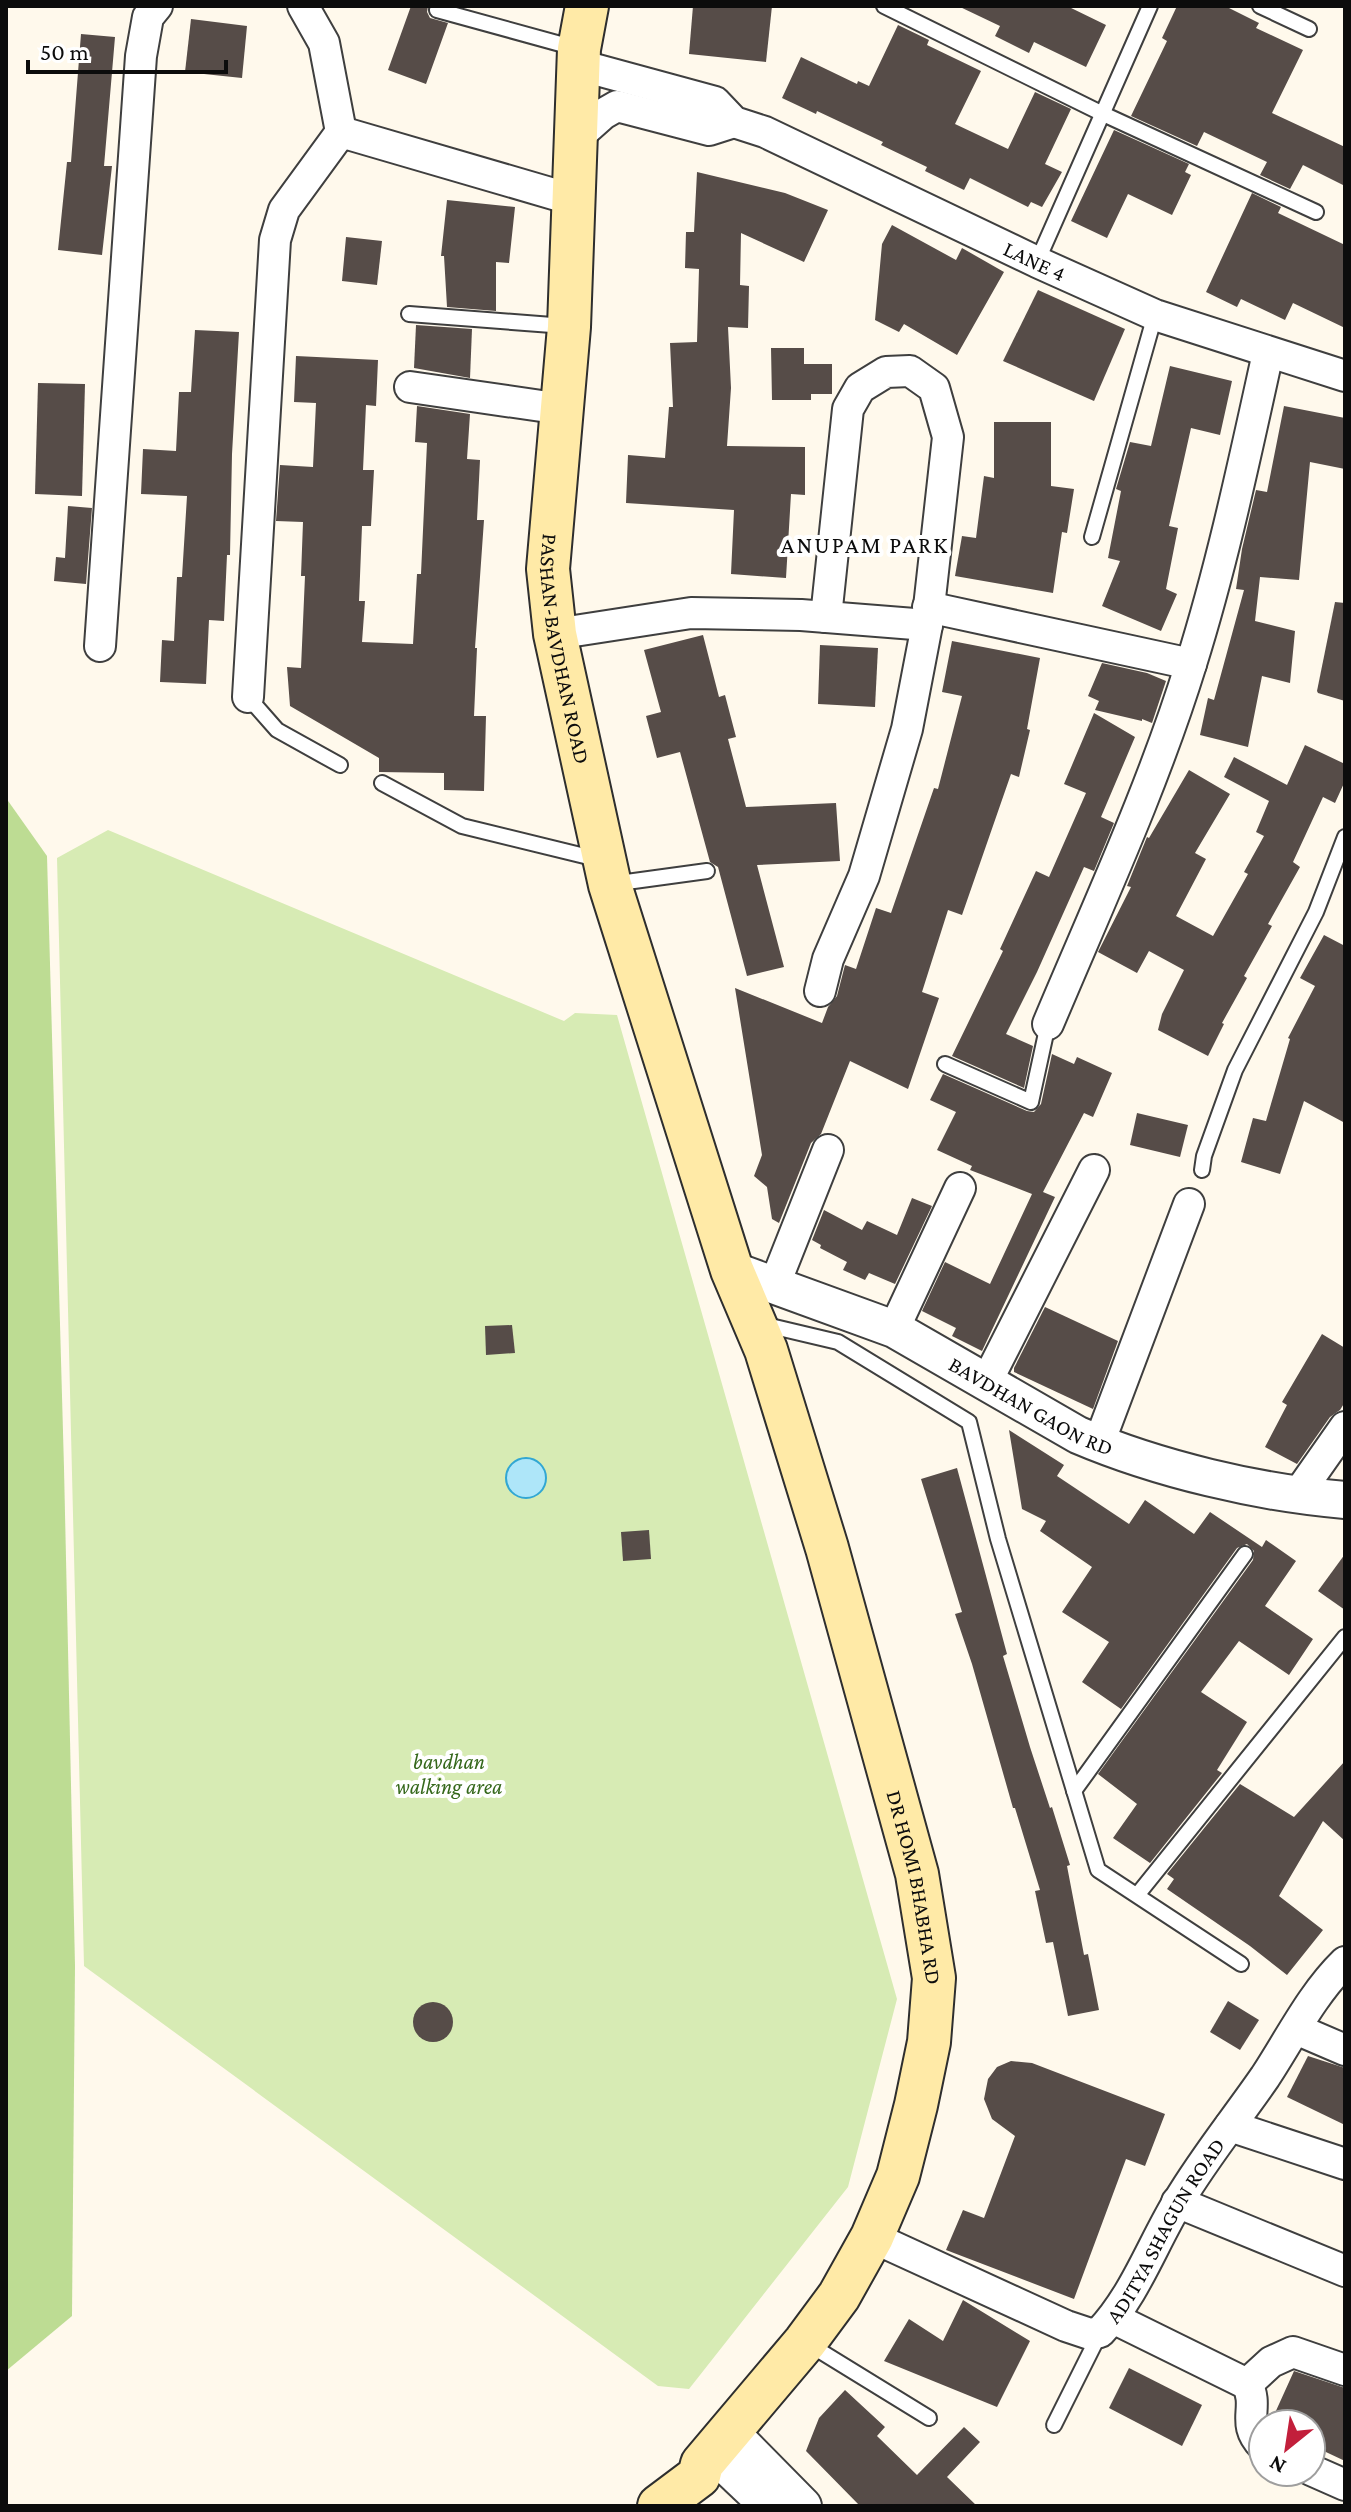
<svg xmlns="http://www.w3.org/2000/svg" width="1351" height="2512" viewBox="0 0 1351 2512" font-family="'Crimson Pro',serif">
	<rect width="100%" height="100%" fill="#fff9ec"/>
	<polygon fill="#d7ebb4" points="108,830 564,1021 575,1013 617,1015 897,1999 848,2187 689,2389 658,2386 84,1966 57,858"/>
	<polygon fill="#bddc93" points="6,798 47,856 64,1468 75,1966 72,2316 6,2371"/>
	<circle fill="#aee6f9" stroke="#32a7d3" stroke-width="2" cx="526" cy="1478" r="20"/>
	<g fill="#564c48">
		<polygon points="411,6 428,6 427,12 430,18 448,23 426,84 388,70"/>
		<polygon points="693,6 772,6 766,62 689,54"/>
		<polygon points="958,6 1067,6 1106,25 1086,67 1034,42 1029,53 995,36 1000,26"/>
		<polygon points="1177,6 1225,6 1259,23 1256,28 1303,50 1272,113 1345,147 1345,186 1303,165 1290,189 1260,175 1267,162 1204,132 1197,146 1131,116 1167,41 1162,38"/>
		<polygon points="191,19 247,26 242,78 185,72"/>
		<polygon points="898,25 929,40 927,45 981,71 955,124 1008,149 1035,92 1071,109 1045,164 1062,172 1042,207 1031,202 1028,207 970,178 964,190 925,171 927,167 881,145 883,142 817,111 816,114 782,98 801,57 857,84 858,81 869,86"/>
		<polygon points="81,34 115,37 104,166 112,166 102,255 58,250 67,162 71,162"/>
		<polygon points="1114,130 1189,164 1185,172 1191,175 1172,215 1128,194 1107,238 1071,221"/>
		<polygon points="697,172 785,193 828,210 804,262 741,233 740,285 749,286 748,328 728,327 731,388 727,446 805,447 805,495 791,494 786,578 731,574 734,510 626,503 628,455 665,458 669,407 673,407 670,343 697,342 699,269 685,268 686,232 694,232"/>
		<polygon points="1252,193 1281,207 1278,213 1345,245 1345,328 1293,303 1285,320 1241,299 1237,307 1206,292"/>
		<polygon points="447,200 515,207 509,263 496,262 496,311 447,307 444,256 441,256"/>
		<polygon points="892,225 956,260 962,248 1004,272 957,355 904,324 899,332 875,320 882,244"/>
		<polygon points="346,237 382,241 377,285 342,281"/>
		<polygon points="1038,290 1125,329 1094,401 1003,361"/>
		<polygon points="416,325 472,329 470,378 414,368"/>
		<polygon points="195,330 239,332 232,454 230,555 227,555 224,621 209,620 206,684 160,682 162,640 174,641 177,577 182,577 187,496 141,494 143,449 176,451 179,392 191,392"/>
		<polygon points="771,348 804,348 804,364 832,364 832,394 811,394 811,400 772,400"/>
		<polygon points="296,356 378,360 376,406 366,405 363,470 374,470 371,526 362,526 359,601 365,601 362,642 413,644 417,574 421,574 427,443 415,442 417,406 470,414 467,459 480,460 477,520 484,520 475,648 477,648 474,716 486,716 484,791 444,790 444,773 379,772 379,758 290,706 287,667 301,668 305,576 301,576 303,522 276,521 280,465 313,467 316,403 294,402"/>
		<polygon points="1170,366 1232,381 1220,435 1191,428 1169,526 1178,528 1166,589 1177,594 1161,631 1102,606 1120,561 1108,558 1121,491 1116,489 1130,442 1151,446"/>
		<polygon points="38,383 85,384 82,496 35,494"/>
		<polygon points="1284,406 1345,418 1345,469 1310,462 1299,580 1260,577 1255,621 1295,631 1290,683 1262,676 1248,747 1200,735 1208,698 1214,700 1244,590 1236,589 1242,549 1256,490 1267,492"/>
		<polygon points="994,422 1051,422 1051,486 1074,489 1067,533 1062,532 1053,593 955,576 962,536 976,538 984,476 994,478"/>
		<polygon points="68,506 92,508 86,584 54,581 56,557 65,558"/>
		<polygon points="1335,602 1345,603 1345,701 1318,693 1317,691"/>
		<polygon points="703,635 719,697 725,695 736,737 728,739 746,807 836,803 840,861 757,865 784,967 747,976 718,867 710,862 680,752 657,758 646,716 661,712 644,650"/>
		<polygon points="952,641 1040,658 1027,729 1030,730 1019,777 1011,774 962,915 948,910 922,992 939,998 908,1089 850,1061 821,1134 811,1143 779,1223 772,1219 767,1187 754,1176 762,1155 735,988 822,1023 828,1007 837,996 845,965 856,969 876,908 891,913 934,788 938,789 962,696 942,692"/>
		<polygon points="820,645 878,648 875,707 818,704"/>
		<polygon points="1102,663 1147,673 1166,681 1152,723 1142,719 1142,721 1095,710 1099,701 1088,696"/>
		<polygon points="1094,713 1135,737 1101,817 1114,823 1094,871 1084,867 1037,972 1006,1034 1033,1046 1024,1088 952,1056 1003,951 1000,949 1036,871 1049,877 1086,793 1064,784"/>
		<polygon points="1305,745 1345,764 1345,781 1335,803 1323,797 1293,862 1300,867 1268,924 1272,926 1244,976 1247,978 1222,1023 1224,1024 1208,1056 1158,1030 1162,1014 1184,970 1149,951 1137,973 1098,952 1131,887 1127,886 1147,837 1149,838 1189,770 1230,794 1195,853 1206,859 1176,916 1213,936 1248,874 1244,872 1264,836 1256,832 1269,801 1224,777 1234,757 1287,785"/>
		<polygon points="1324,935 1345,946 1345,1123 1304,1101 1280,1174 1241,1162 1253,1118 1266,1121 1290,1039 1288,1038 1315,986 1300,978"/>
		<polygon points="1052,1054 1074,1064 1077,1057 1112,1073 1093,1117 1084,1113 1043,1192 1055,1197 982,1351 952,1336 956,1328 922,1311 945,1262 990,1284 1032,1194 970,1170 972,1166 937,1150 956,1112 930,1100 943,1074 1027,1111 1034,1112 1041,1104"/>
		<polygon points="1137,1113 1188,1125 1180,1157 1130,1145"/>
		<polygon points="912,1198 932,1206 895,1284 869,1273 865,1280 843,1270 847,1262 820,1248 821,1245 812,1240 824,1210 862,1230 867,1221 897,1235"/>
		<polygon points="1045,1307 1118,1341 1093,1409 1014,1372 1014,1368"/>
		<polygon points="512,1325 515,1353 486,1355 485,1326"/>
		<polygon points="1322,1334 1345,1348 1345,1402 1340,1410 1330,1417 1297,1464 1265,1447 1287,1405 1282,1402"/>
		<polygon points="1009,1430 1064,1465 1057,1476 1129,1524 1145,1500 1194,1534 1210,1512 1262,1547 1266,1540 1296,1561 1265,1606 1313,1639 1289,1675 1239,1641 1201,1692 1247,1722 1217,1770 1222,1773 1150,1863 1113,1838 1137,1804 1098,1774 1253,1560 1254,1551 1247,1544 1237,1548 1121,1709 1082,1682 1109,1642 1062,1612 1092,1567 1040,1531 1046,1521 1022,1509"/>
		<polygon points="957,1468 1007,1654 1003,1656 1030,1747 1050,1808 1052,1807 1070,1865 1067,1866 1084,1955 1088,1954 1099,2010 1068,2016 1053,1942 1046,1943 1035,1891 1040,1890 1015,1808 1013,1808 972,1664 955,1614 962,1612 921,1479"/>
		<polygon points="649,1530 651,1559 623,1561 621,1532"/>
		<polygon points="1345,1554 1345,1610 1318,1591"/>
		<polygon points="1345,1761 1345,1841 1323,1821 1279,1896 1323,1930 1287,1975 1250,1946 1167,1889 1174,1879 1167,1874 1240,1784 1294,1817"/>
		<polygon points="1228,2001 1259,2020 1240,2050 1210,2032"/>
		<circle cx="433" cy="2022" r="20"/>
		<polygon points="1308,2056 1345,2068 1345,2125 1287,2097"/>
		<polygon points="1011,2061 1032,2063 1165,2114 1145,2166 1126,2159 1074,2299 946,2250 963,2210 984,2218 1015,2136 992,2119 984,2099 988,2079 997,2067"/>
		<polygon points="963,2300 1030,2341 997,2407 884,2361 909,2319 943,2341"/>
		<polygon points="1129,2368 1202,2405 1182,2446 1109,2408"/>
		<polygon points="1294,2371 1345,2388 1345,2461 1311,2445 1311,2424 1270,2424"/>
		<polygon points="845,2390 885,2427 877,2436 917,2475 964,2427 980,2442 947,2477 977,2506 860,2506 806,2451 819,2418"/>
	</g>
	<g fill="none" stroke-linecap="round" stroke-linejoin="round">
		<g stroke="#3f3f3f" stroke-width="18">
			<g id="service">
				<polyline points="884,6 1101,113 1316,212"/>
				<polyline points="1260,6 1309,29"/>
				<polyline points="437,10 575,48"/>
				<polyline points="1037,262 1150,6"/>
				<polyline points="409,314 565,326"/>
				<polyline points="1092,537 1155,315"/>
				<polyline points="248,697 277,730 340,765"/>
				<polyline points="382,783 462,826 601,860"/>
				<polyline points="612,884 707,871"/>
				<polyline points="945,1064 1031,1102 1048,1024"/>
				<polyline points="1202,1170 1204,1156 1235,1070 1316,912 1345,837"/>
				<polyline points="762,1324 838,1342 969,1422 998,1539 1098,1870 1241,1964"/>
				<polyline points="1074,1791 1245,1554"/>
				<polyline points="1138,1894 1345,1637"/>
				<polyline points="807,2343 929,2418"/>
				<polyline points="1054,2425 1100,2333"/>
			</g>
		</g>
		<g stroke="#3f3f3f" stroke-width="34">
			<g id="minor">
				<path id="s1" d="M 579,65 L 715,102 L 734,122 L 765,132 L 1037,262 L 1155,315 L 1345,376"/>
				<polyline points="341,132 574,200"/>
				<polyline points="576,138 603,114 617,106 709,130 734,122"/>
				<polyline points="410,387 562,409"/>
				<polyline points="928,607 1191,664"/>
				<polyline points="555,634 691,613 801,615 927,625"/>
				<polyline points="100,646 141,56 148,17 157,6"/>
				<polyline points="248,697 275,240 284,210 341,132 324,43 303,6"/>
				<polyline points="820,991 828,959 864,876 907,729 927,625 948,437 934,388 910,371 886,372 860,388 848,409 826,617"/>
				<path d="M 1048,1024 C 1098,905 1153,787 1191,664 C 1223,562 1245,457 1268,353"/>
				<polyline points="774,1286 828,1150"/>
				<polyline points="894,1329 960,1188"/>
				<polyline points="987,1381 1094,1170"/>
				<polyline points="1099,1443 1189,1204"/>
				<polyline points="1298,1494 1345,1427"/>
				<polyline points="1296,2029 1345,2050"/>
				<polyline points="1230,2126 1345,2164"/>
				<polyline points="1177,2202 1345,2271"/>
				<path id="s2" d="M 872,2237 L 1066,2326 L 1090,2334 L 1100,2332 C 1135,2295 1152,2245 1178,2202 C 1204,2158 1236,2119 1265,2077 C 1290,2039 1312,1994 1345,1962"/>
				<path d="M 1113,2318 L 1247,2384 C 1260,2408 1240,2423 1263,2446"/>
				<polyline points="1247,2384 1271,2362 1293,2352 1345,2370"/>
				<polyline points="1311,2470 1345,2485"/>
			</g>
		</g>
		<g stroke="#3f3f3f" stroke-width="40">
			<g id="tertiary">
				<path id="s3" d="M 732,1270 L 894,1329 L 1078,1435 C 1158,1469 1259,1493 1345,1500"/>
				<polyline points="729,2431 803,2506"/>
				<polyline points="712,2452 769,2506"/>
			</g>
		</g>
		<g stroke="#2e2e2e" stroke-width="46">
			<g id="secondary">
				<path id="s4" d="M 587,6 L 579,49 L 569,327 L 548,569 L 555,634 L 610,885 L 732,1270 L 766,1350 L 827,1548 L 917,1874 L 934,1978 L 929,2042 L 916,2105 L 898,2176 L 872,2237 L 839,2296 L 805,2342 L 702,2464 L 699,2476 L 659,2506"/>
			</g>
		</g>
		<use href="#service" stroke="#fff" stroke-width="14"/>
		<use href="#minor" stroke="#fff" stroke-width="30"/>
		<use href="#tertiary" stroke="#fff" stroke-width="36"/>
		<use href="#secondary" stroke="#ffeaa7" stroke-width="42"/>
	</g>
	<g text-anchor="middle" stroke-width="8" stroke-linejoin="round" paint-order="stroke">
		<g font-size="22" fill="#0c0c0c" stroke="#fff">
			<text dy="8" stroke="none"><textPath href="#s1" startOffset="500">LANE 4</textPath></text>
			<text dy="8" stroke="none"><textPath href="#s4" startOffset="646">PASHAN-BAVDHAN ROAD</textPath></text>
			<text dy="8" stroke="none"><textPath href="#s3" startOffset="330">BAVDHAN GAON RD</textPath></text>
			<text dy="8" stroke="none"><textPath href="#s4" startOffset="1936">DR HOMI BHABHA RD</textPath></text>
			<text dy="8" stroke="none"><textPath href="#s2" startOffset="370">ADITYA SHAGUN ROAD</textPath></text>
		</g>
		<g font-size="22" font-style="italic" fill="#34671a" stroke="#fff">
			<text x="449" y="1769">bavdhan<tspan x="449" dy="25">walking area</tspan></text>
		</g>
		<g font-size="24" letter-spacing="2" fill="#0c0c0c" stroke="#fff">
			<text x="865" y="553">ANUPAM PARK</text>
		</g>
	</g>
	<rect width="1351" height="2512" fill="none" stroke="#0c0c0c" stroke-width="16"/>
	<g transform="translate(1287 2448) rotate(210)"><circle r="38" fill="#ffffff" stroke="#9e9e9e" stroke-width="2"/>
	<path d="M0-6L14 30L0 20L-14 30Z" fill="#c21f3b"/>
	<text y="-12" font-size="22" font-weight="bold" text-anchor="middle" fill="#0c0c0c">N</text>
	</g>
	<path d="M28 60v12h198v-12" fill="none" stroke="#0c0c0c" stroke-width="4"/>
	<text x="40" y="60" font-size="24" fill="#0c0c0c" stroke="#ffffff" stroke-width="6" paint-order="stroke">50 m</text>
</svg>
